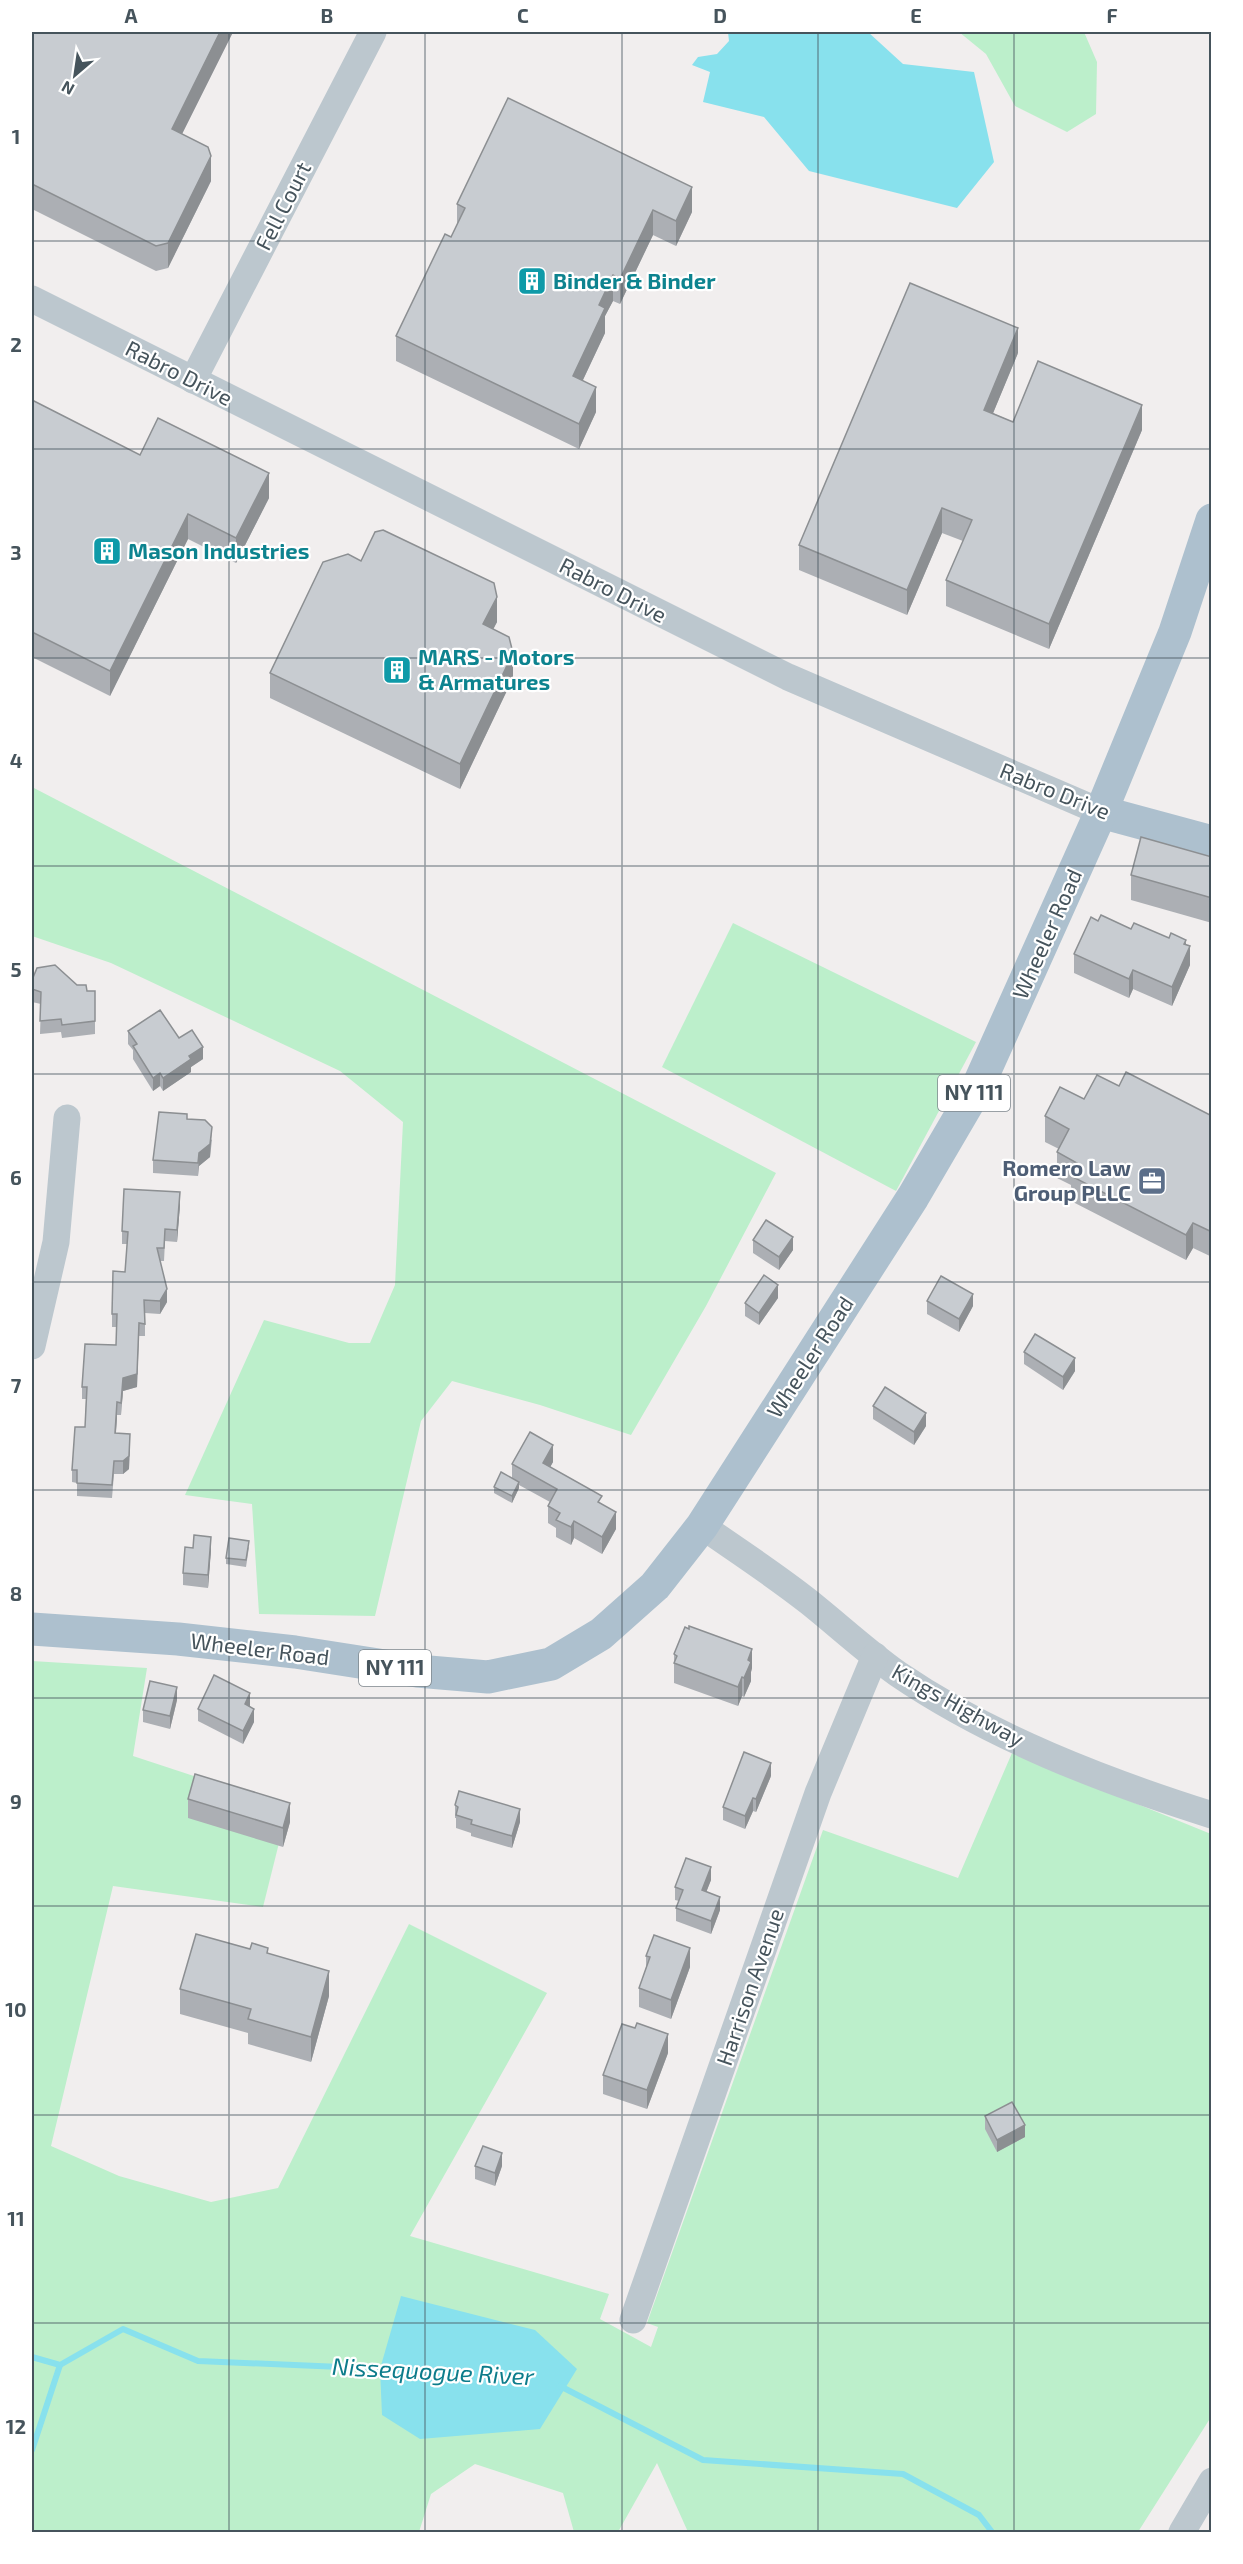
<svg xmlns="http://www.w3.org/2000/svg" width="1243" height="2564" viewBox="0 0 1243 2564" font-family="'Exo 2',sans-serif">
	<rect width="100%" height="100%" fill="#f1eeee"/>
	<g fill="#bcefcb">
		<polygon points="959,32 1084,32 1097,62 1096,114 1067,132 1015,106 986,54"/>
		<polygon points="32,787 776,1173 706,1306 631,1435 540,1405 452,1381 421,1421 375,1616 259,1614 252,1504 185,1495 264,1320 349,1343 370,1343 395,1285 403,1122 340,1071 111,963 32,936"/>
		<polygon points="733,923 976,1042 896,1191 662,1067"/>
		<polygon points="32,1661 147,1668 133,1756 288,1807 263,1907 113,1886 51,2146 119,2176 211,2202 278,2188 409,1924 547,1993 410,2236 609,2294 600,2319 651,2347 658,2327 647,2323 823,1830 958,1878 1012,1753 1211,1834 1211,2417 1138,2532 688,2532 657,2463 618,2532 574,2532 563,2493 475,2464 431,2494 419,2532 32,2532"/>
	</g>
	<g fill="#88e1ed">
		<polygon points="728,32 868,32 903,64 974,72 994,162 957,208 809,171 764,117 703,102 710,72 692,65 698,57 717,54 729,41"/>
		<polygon points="401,2296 535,2330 577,2369 540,2429 420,2439 382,2415 380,2369"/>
	</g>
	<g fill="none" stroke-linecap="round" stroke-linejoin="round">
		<g stroke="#88e1ed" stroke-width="6">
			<polyline points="32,2357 60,2365 123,2329 198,2361 387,2369"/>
			<polyline points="560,2386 703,2460 903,2474 979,2515 992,2532"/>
			<polyline points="32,2450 60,2365"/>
		</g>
		<g stroke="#bcc7ce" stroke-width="27">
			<polyline points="32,299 788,677 1101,812"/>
			<polyline points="193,380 373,32"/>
			<polyline points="32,1346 56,1242 67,1118"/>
			<path d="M 702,1526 C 738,1551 775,1575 809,1602 C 839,1626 867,1652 898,1674 C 992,1738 1104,1781 1212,1815"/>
			<polyline points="633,2320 818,1793 875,1656"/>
			<polyline points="1182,2532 1212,2481"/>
		</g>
		<g stroke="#adc0ce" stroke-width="33">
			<polyline points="1101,812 1212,842"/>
			<polyline points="32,1629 178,1639 295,1652 417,1671 488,1677 551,1664 601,1634 655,1586 702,1526 913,1197 978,1086 1101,812 1175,632 1212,520"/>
		</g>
	</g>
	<g fill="#acafb4">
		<polygon points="32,32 233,32 182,134 211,181 168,268 156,271 32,209"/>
		<polygon points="457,204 692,212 676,246 653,235 620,304 613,301 605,316 605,333 583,380 596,412 579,449 396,361 396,336 451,237 457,226"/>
		<polygon points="1018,353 993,413 1013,422 1142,430 1049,649 946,606 946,580 963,541 942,533 907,615 799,570 799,545"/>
		<polygon points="32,400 140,455 269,498 236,563 188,539 110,696 32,657"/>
		<polygon points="361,561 497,622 493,629 513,678 460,789 270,698 270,673"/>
		<polygon points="1212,857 1212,923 1131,900 1131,875"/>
		<polygon points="1098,921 1131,929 1186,945 1190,965 1172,1006 1133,989 1129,998 1074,973 1074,954"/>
		<polygon points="32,980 77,985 87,991 95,991 95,1034 62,1038 61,1032 40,1034 41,1004 32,1002"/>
		<polygon points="128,1031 179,1038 203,1059 191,1067 191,1072 163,1091 160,1086 153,1091 133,1059 133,1050 128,1044"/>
		<polygon points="1119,1086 1212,1116 1212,1257 1193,1248 1186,1260 1071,1201 1071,1185 1057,1178 1057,1152 1059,1149 1045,1142 1045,1116 1084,1099"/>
		<polygon points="187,1119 212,1140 210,1157 199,1166 198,1176 153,1173 153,1160"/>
		<polygon points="180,1205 177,1242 165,1241 164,1261 160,1261 167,1302 160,1314 145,1313 145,1336 139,1336 137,1387 123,1391 121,1415 117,1415 116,1433 130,1447 129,1469 123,1474 114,1474 112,1498 77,1496 77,1483 72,1482 72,1470 85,1427 86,1399 82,1399 82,1387 116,1345 117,1327 112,1327 112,1314 125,1272 127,1244 122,1244 122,1231"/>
		<polygon points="753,1240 793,1250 779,1270 753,1253"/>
		<polygon points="778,1298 759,1325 745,1316 745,1303"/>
		<polygon points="927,1301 973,1306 959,1332 927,1314"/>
		<polygon points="1024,1352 1075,1371 1063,1390 1024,1364"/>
		<polygon points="873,1406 926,1426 914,1445 873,1419"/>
		<polygon points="553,1462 550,1467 602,1504 616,1529 602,1554 574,1538 571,1545 556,1537 556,1528 548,1523 548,1506 550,1502 519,1485 519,1488 512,1503 494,1493 494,1487 512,1478 512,1464"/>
		<polygon points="249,1547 246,1567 226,1564 226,1558"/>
		<polygon points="211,1550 208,1588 183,1585 183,1573"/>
		<polygon points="674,1654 752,1668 751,1672 751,1681 744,1697 742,1696 738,1706 674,1683"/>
		<polygon points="177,1700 170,1729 143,1722 143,1710"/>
		<polygon points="250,1706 254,1722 243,1744 198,1721 198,1709"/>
		<polygon points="771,1776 756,1812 753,1811 745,1829 723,1820 723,1807"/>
		<polygon points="188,1799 290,1822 283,1847 188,1818"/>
		<polygon points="455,1805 520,1822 512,1848 471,1836 471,1833 456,1828 456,1818 455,1818"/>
		<polygon points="711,1880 706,1892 720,1910 711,1934 676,1921 676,1908 679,1901 675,1900 675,1887"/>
		<polygon points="268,1954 329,1996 311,2062 248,2044 248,2033 180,2014 180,1989"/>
		<polygon points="646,1956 690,1967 671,2019 639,2007 639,1988 646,1969"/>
		<polygon points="668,2053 647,2109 603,2094 603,2075"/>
		<polygon points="985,2116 1025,2137 997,2152 985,2129"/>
		<polygon points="475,2166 502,2166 495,2186 475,2179"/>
	</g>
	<g fill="#8c8f92">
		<polygon points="220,32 233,32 172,154 172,129"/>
		<polygon points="211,156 211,181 168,268 168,243"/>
		<polygon points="692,187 692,212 676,246 676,221"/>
		<polygon points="653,210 653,235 620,304 620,279"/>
		<polygon points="613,275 613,301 605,316 605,333 573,401 573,376 599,305"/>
		<polygon points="1018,328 1018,353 984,435 984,410"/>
		<polygon points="596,387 596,412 579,449 579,424"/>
		<polygon points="1142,405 1142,430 1049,649 1049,624"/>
		<polygon points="269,473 269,498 236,563 236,538"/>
		<polygon points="942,508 942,533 907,615 907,590"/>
		<polygon points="188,514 188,539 110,696 110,671"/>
		<polygon points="497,597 497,622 483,649 483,624"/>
		<polygon points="513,653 513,678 460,789 460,764"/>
		<polygon points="1186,940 1186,955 1190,946 1190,965 1172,1006 1172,987"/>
		<polygon points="1133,970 1133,989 1129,998 1129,979"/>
		<polygon points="203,1047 203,1059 191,1067 191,1072 163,1091 163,1078 189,1056"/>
		<polygon points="160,1073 160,1086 153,1091 153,1078"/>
		<polygon points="212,1127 210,1157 199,1166 198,1176 199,1153"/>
		<polygon points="180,1192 180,1205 177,1242 177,1230"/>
		<polygon points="1193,1223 1193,1248 1186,1260 1186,1235"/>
		<polygon points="793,1237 793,1250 779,1270 779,1257"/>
		<polygon points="778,1285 778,1298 759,1325 759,1313"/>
		<polygon points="167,1289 167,1302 160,1314 160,1301"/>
		<polygon points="973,1294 973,1306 959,1332 959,1319"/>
		<polygon points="139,1323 137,1387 123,1391 121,1415 123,1378"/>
		<polygon points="1075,1358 1075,1371 1063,1390 1063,1377"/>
		<polygon points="117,1402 117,1415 115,1446 115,1433"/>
		<polygon points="926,1413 926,1426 914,1445 914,1432"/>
		<polygon points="130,1434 129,1469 123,1474 123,1461"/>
		<polygon points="553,1445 553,1462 543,1480 543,1463"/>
		<polygon points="519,1482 519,1488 512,1503 512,1496"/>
		<polygon points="616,1512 616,1529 602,1554 602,1537"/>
		<polygon points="574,1521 574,1538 571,1545 571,1527"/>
		<polygon points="211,1537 211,1550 208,1588 208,1575"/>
		<polygon points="752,1649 752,1668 751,1672 751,1681 744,1697 744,1678 748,1660"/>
		<polygon points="742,1677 742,1696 738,1706 738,1687"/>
		<polygon points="177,1687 177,1700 170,1729 170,1716"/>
		<polygon points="250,1693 250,1706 245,1717 245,1704"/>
		<polygon points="254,1709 254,1722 243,1744 243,1731"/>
		<polygon points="771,1763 771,1776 756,1812 756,1799"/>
		<polygon points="753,1798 753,1811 745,1829 745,1816"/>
		<polygon points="290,1803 290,1822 283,1847 283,1828"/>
		<polygon points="520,1809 520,1822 512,1848 512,1836"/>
		<polygon points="711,1867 711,1880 702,1903 702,1890"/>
		<polygon points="720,1897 720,1910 711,1934 711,1921"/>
		<polygon points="690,1948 690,1967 671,2019 671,2000"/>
		<polygon points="329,1971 329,1996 311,2062 311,2037"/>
		<polygon points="668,2034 668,2053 647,2109 647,2090"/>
		<polygon points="1025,2125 1025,2137 997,2152 997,2140"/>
		<polygon points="502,2153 502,2166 495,2186 495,2173"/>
	</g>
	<g fill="#c8ccd1" stroke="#8c8f92" stroke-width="1.5">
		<polygon points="32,32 220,32 172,129 208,147 211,156 168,243 156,246 32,184"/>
		<polygon points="508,98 692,187 676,221 653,210 620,279 613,275 599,305 605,308 573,376 596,387 579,424 396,336 445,234 451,237 465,208 457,204"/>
		<polygon points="910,283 1018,328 984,410 1013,422 1038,361 1142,405 1049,624 946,580 972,520 942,508 907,590 799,545"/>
		<polygon points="32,400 140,455 158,418 269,473 236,538 188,514 110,671 32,632"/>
		<polygon points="383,530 494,583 497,597 483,624 509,637 513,653 460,764 270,673 323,562 348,554 361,561 375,532"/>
		<polygon points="1141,837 1212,857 1212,898 1131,875"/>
		<polygon points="1101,915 1131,929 1134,923 1169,938 1171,933 1186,940 1184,944 1190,946 1172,987 1133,970 1129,979 1074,954 1091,917 1098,921"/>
		<polygon points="55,965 77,985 86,985 87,991 95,991 95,1021 62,1025 61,1019 40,1021 41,992 32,989 32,980 37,968"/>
		<polygon points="160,1010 179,1038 192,1030 203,1047 189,1056 191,1059 163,1078 160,1073 153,1078 133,1046 137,1044 128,1031"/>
		<polygon points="1126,1072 1212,1116 1212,1232 1193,1223 1186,1235 1071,1176 1077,1163 1057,1152 1069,1129 1045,1116 1060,1087 1084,1099 1097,1075 1119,1086"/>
		<polygon points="159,1112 187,1114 187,1119 205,1120 212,1127 210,1144 199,1153 198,1163 153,1160"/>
		<polygon points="124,1189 180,1192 177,1230 165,1229 164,1248 157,1248 167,1289 160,1301 144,1300 145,1324 139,1323 137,1374 123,1378 121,1403 117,1402 115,1433 130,1434 129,1456 123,1461 114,1461 112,1485 77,1483 77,1470 72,1470 75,1427 85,1427 87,1387 82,1387 85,1344 116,1345 117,1314 112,1314 113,1271 125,1272 128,1232 122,1231"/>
		<polygon points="766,1220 793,1237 779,1257 753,1240"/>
		<polygon points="764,1275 778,1285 759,1313 745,1303"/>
		<polygon points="941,1276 973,1294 959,1319 927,1301"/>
		<polygon points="1035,1334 1075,1358 1063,1377 1024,1352"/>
		<polygon points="885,1387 926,1413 914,1432 873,1406"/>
		<polygon points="530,1432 553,1445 543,1463 602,1496 598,1502 616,1512 602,1537 574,1521 571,1527 556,1520 560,1513 548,1506 557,1489 512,1464"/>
		<polygon points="501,1472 519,1482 512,1496 494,1487"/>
		<polygon points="194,1535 211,1537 208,1575 183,1573 185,1547 193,1548"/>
		<polygon points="229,1538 249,1541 246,1560 226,1558"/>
		<polygon points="689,1626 752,1649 748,1660 751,1662 744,1678 742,1677 738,1687 674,1663 677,1656 674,1654 685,1627 689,1629"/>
		<polygon points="214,1675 250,1693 245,1704 254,1709 243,1731 198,1709"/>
		<polygon points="150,1681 177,1687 170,1716 143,1710"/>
		<polygon points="744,1752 771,1763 756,1799 753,1798 745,1816 723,1807"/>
		<polygon points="195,1774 290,1803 283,1828 188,1799"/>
		<polygon points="459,1791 520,1809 512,1836 471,1824 472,1820 456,1815 458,1807 455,1805"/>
		<polygon points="686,1858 711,1867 702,1890 720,1897 711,1921 676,1908 683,1890 675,1887"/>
		<polygon points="196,1934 250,1949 252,1943 268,1948 267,1953 329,1971 311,2037 248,2019 251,2009 180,1989"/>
		<polygon points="654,1935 690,1948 671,2000 639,1988 650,1957 646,1956"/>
		<polygon points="637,2023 668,2034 647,2090 603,2075 622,2024 635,2028"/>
		<polygon points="1012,2102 1025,2125 997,2140 985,2116"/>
		<polygon points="483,2146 502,2153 495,2173 475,2166"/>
	</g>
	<path fill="none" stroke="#46545c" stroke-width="1.5" stroke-opacity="0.55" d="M 229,32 L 229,2532M 425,32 L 425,2532M 622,32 L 622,2532M 818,32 L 818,2532M 1014,32 L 1014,2532M 32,241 L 1212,241M 32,449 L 1212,449M 32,658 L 1212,658M 32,866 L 1212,866M 32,1074 L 1212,1074M 32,1282 L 1212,1282M 32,1490 L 1212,1490M 32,1698 L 1212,1698M 32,1906 L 1212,1906M 32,2115 L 1212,2115M 32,2323 L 1212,2323"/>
	<defs>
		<g id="building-square" transform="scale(1.5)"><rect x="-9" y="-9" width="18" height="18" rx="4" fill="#0f9aa8" stroke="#fff"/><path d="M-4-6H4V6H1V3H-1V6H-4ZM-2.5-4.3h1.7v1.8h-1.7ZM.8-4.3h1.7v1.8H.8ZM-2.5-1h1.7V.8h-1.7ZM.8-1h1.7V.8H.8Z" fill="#fff"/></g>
		<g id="office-square" transform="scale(1.5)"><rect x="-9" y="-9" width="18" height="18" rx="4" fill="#5c6f8a" stroke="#fff"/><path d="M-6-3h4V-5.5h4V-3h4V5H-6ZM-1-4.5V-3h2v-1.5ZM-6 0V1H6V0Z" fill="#fff"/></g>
	</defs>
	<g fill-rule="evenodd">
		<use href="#building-square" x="532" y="281"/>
		<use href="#building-square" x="107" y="551"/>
		<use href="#building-square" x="397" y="670"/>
		<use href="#office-square" x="1152" y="1181"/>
	</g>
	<g text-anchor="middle" stroke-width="4.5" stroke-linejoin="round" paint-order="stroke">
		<g fill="#fff" stroke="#7e878d" stroke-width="1.5">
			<rect x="938" y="1075" width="72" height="36" rx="4.5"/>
			<rect x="359" y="1650" width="72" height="36" rx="4.5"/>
		</g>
		<g font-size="21" font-weight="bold" fill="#46545c">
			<text x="974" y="1100">NY 111</text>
			<text x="395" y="1675">NY 111</text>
		</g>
		<g font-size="22" fill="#46545c" stroke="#fff">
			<text transform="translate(283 206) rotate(-63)" y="8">Fell Court</text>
			<text transform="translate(179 373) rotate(27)" y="8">Rabro Drive</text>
			<text transform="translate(613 590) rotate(27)" y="8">Rabro Drive</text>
			<text transform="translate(1055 791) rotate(22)" y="8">Rabro Drive</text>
			<text transform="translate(1047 934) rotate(-66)" y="8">Wheeler Road</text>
			<text transform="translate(810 1357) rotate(-57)" y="8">Wheeler Road</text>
			<text transform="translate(260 1649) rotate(7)" y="8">Wheeler Road</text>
			<text transform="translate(958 1705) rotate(29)" y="8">Kings Highway</text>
			<text transform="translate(750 1987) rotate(-71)" y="8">Harrison Avenue</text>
		</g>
		<g font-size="22" font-weight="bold" fill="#0d838f" stroke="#fff" text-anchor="start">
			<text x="553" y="289">Binder &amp; Binder</text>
			<text x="128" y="559">Mason Industries</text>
			<text x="418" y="665">MARS - Motors<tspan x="418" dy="25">&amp; Armatures</tspan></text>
		</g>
		<g font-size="22" font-weight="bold" fill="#4e5e75" stroke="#fff" text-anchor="end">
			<text x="1131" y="1176">Romero Law<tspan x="1131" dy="25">Group PLLC</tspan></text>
		</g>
		<g font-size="24" font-style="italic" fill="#0c7c8b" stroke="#fff">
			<text transform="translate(433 2372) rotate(3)" y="8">Nissequogue River</text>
		</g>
	</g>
	<rect width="1243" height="2564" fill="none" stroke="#ffffff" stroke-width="66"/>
	<g transform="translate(75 75) rotate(209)" stroke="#ffffff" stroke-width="4.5" paint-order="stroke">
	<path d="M0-4.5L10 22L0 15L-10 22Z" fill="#46545c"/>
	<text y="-9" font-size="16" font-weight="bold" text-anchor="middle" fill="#46545c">N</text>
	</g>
	<rect x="33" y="33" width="1177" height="2498" fill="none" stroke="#46545c" stroke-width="2"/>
	<g font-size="20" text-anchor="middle" font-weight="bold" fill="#46545c">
		<text x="131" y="23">A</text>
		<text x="327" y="23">B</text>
		<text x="523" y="23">C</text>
		<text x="720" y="23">D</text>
		<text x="916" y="23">E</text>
		<text x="1112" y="23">F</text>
		<text x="16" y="144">1</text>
		<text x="16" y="352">2</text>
		<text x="16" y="560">3</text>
		<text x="16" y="768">4</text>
		<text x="16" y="977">5</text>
		<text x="16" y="1185">6</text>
		<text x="16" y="1393">7</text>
		<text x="16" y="1601">8</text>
		<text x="16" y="1809">9</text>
		<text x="16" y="2017">10</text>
		<text x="16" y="2226">11</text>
		<text x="16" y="2434">12</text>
	</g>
</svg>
